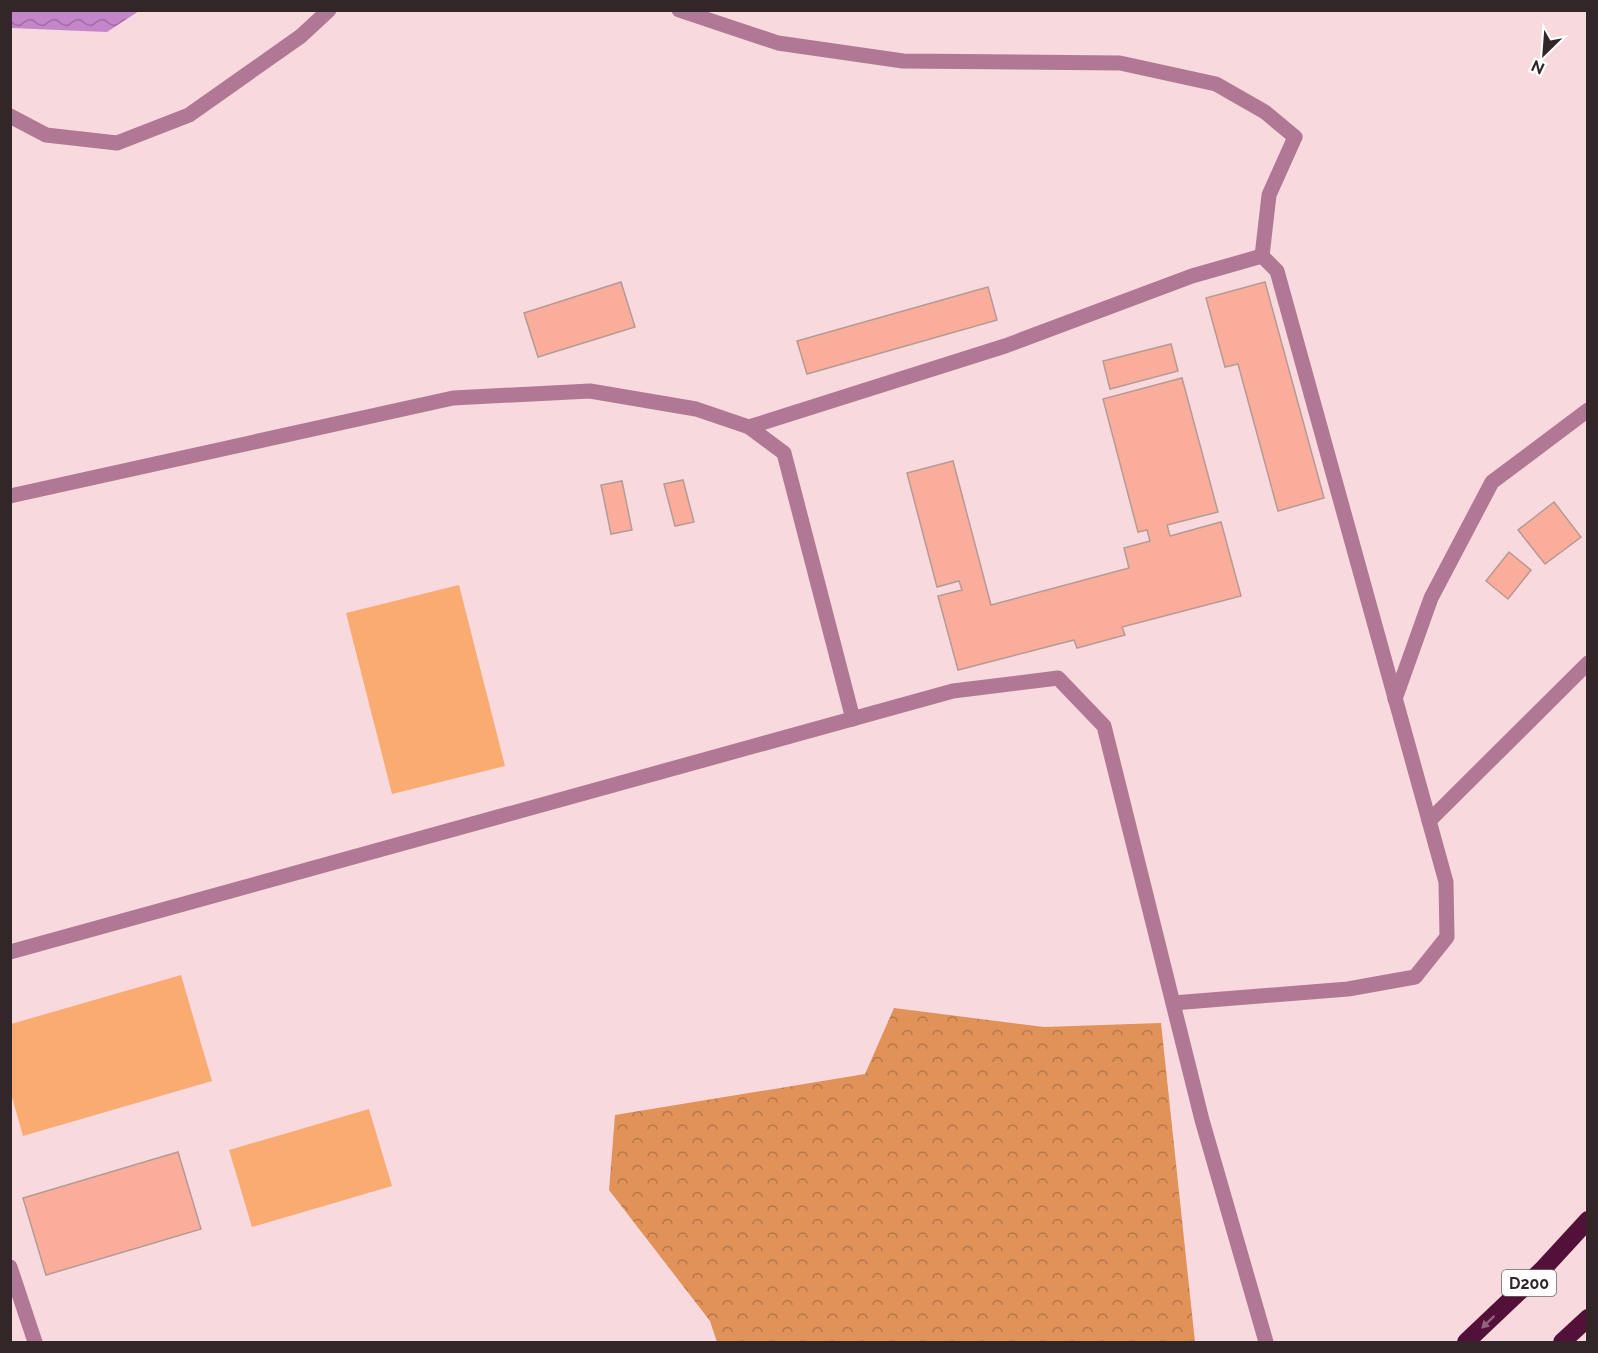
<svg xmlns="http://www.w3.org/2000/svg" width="1598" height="1353" viewBox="0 0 1598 1353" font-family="Raleway,sans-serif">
	<defs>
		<pattern id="forest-crowns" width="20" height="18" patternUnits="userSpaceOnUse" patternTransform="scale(1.5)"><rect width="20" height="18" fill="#e09259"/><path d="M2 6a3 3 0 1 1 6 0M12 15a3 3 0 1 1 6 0" fill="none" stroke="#b6774a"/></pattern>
		<pattern id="water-waves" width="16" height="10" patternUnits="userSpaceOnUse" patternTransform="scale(1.5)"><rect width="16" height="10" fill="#c485c9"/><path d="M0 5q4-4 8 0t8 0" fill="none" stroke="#a06da3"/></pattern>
	</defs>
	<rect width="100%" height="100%" fill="#f8d9dd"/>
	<polygon fill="url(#forest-crowns)" points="894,1008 1044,1027 1161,1023 1195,1342 717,1342 710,1321 609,1190 615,1115 865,1074"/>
	<g fill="#f9ab72">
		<polygon points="459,585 505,766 392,794 346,613"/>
		<polygon points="181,975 212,1081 23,1136 11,1094 11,1024"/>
		<polygon points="369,1109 392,1186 252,1227 229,1150"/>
	</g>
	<polygon fill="url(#water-waves)" points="10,11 11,10 139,11 107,32 11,28"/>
	<g fill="#fbad9c" stroke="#b69a94" stroke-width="1.5">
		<polygon points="621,282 635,327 538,357 524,313"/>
		<polygon points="1265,282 1324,498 1278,511 1238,364 1225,367 1206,298"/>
		<polygon points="988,287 997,320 807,374 797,341"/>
		<polygon points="1171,344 1178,371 1110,389 1103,361"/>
		<polygon points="1182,378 1218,512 1167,525 1170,536 1221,522 1241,596 1122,627 1125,635 1077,648 1074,640 958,670 938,596 962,590 959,581 937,587 907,473 953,461 991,605 1129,568 1124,548 1150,541 1147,530 1138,532 1103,399"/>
		<polygon points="683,480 694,522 675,526 664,484"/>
		<polygon points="622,481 632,530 611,534 601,485"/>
		<polygon points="1554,502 1581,537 1545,564 1518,530"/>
		<polygon points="1509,552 1531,570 1508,599 1486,581"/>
		<polygon points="178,1152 201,1229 46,1275 23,1198"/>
	</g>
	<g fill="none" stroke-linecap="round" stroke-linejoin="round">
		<g stroke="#b17895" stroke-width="15">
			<polyline points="679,10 778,43 903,61 1120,63 1216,84 1265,112 1295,137 1269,195 1262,256"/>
			<polyline points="10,116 46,135 117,143 189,115 301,36 329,10"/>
			<polyline points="749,427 1005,346 1192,276 1262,256 1277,271 1446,882 1447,937 1415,977 1348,989 1173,1003"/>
			<polyline points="10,496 453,398 590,391 696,409 749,427 784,453 853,719"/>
			<polyline points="1395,699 1431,598 1492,482 1588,410"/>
			<polyline points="1429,821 1588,663"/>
			<polyline points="10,952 953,691 1058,678 1104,726 1202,1120 1266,1342"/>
			<polyline points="10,1267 35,1342"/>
		</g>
		<g stroke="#531039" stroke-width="18">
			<polyline points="1466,1342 1542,1270 1588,1220"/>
			<polyline points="1562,1342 1588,1318"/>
		</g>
	</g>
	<defs><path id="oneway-solid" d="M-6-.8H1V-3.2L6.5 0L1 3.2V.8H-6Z" transform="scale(1.5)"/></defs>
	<use fill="#8f647e" href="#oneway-solid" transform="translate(1488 1322) rotate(136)"/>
	<g text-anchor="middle" stroke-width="4.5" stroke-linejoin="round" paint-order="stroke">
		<rect fill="#fff" stroke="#706768" stroke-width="1.5" x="1502" y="1270" width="54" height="26" rx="4.5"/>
		<g font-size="16" font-weight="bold" fill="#322628">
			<text x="1529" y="1289">D200</text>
		</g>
	</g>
	<rect width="1598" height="1353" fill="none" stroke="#322628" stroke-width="24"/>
	<g transform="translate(1544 54) rotate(205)" stroke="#ffffff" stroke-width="4.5" paint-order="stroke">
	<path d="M0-4.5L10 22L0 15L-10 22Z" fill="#322628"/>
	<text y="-9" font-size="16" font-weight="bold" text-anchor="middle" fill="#322628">N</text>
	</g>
</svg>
